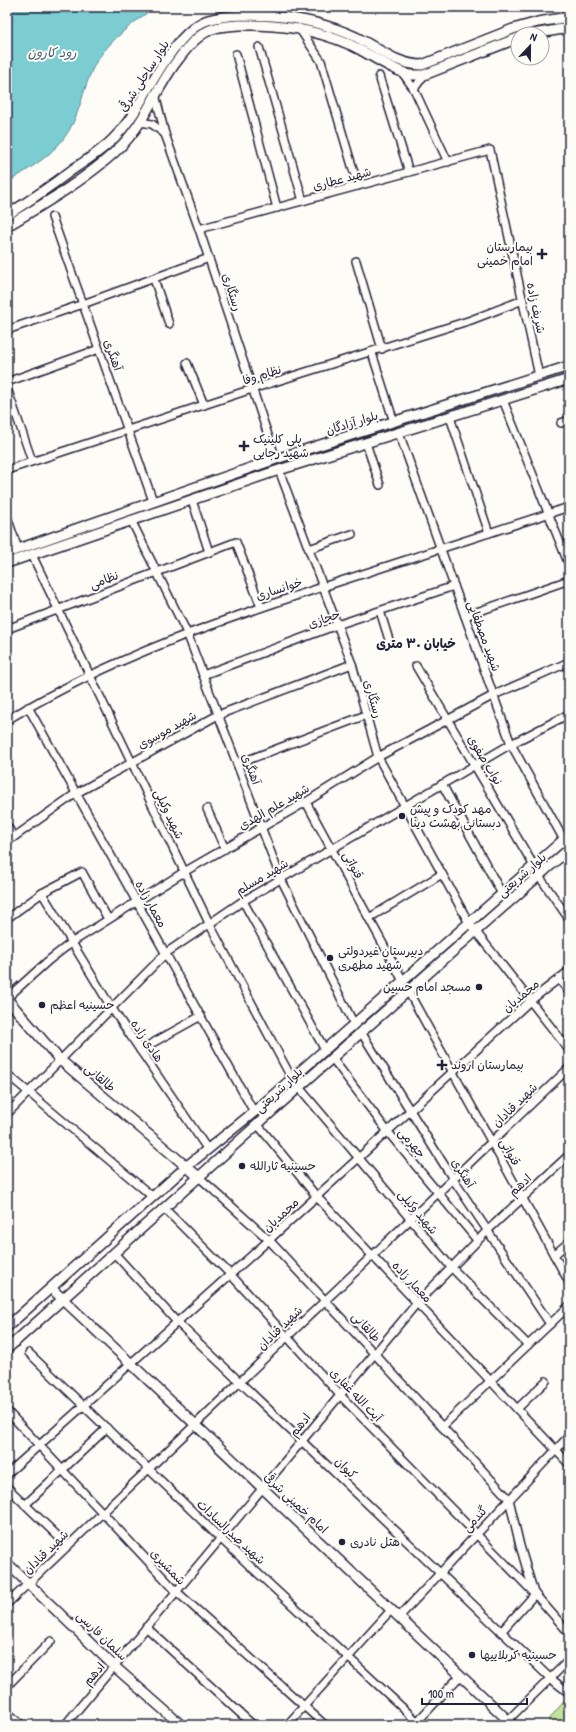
<svg xmlns="http://www.w3.org/2000/svg" width="576" height="1732" viewBox="0 0 576 1732" font-family="'Patrick Hand','Playpen Sans Arabic',sans-serif">
	<rect width="100%" height="100%" fill="#fdfcf7"/>
	<filter id="ink" filterUnits="userSpaceOnUse"><feTurbulence type="fractalNoise" baseFrequency=".025" numOctaves="2"/><feDisplacementMap in="SourceGraphic" scale="8" xChannelSelector="R" yChannelSelector="G"/><feConvolveMatrix kernelMatrix="1 2 1 2 8 2 1 2 1" color-interpolation-filters="sRGB"/></filter>
	<g filter="url(#ink)">
		<polygon fill="#c1e29b" stroke="#72826b" points="567,1698 569,1699 569,1725 554,1725 548,1720"/>
		<path fill="#7ccdd2" stroke="#588996" d="M 7,7 L 156,7 C 135,20 103,46 93,68 C 82,91 80,117 64,138 C 49,158 28,169 7,183 Z"/>
		<g fill="none" stroke-linecap="round" stroke-linejoin="round">
			<g stroke="#22223b" stroke-width="10">
				<g id="minor">
					<polyline points="299,28 321,61 358,186"/>
					<polyline points="259,47 303,201"/>
					<polyline points="236,54 277,208"/>
					<polyline points="402,72 414,89 424,75"/>
					<polyline points="379,76 409,172"/>
					<polyline points="414,89 448,162"/>
					<polyline points="155,94 165,134 199,229 276,459"/>
					<polyline points="140,122 152,124 165,134"/>
					<polyline points="52,217 153,501"/>
					<polyline points="199,229 490,150 539,376"/>
					<polyline points="356,261 382,349"/>
					<polyline points="154,279 169,324"/>
					<polyline points="7,330 83,304 209,258"/>
					<polyline points="372,353 394,422"/>
					<polyline points="187,363 204,405"/>
					<polyline points="7,382 99,349"/>
					<polyline points="7,388 32,461"/>
					<polyline points="503,400 569,565"/>
					<polyline points="450,417 489,533"/>
					<polyline points="561,423 569,420"/>
					<polyline points="399,433 511,744 564,840"/>
					<polyline points="366,443 380,485"/>
					<polyline points="7,470 252,389 471,320 523,300"/>
					<polyline points="279,470 352,664 378,757 469,923 569,1050"/>
					<polyline points="192,500 209,552"/>
					<polyline points="7,517 18,549"/>
					<polyline points="131,520 187,633 281,879 354,1024"/>
					<polyline points="309,549 352,534"/>
					<polyline points="32,555 209,923 292,1079 451,1267 528,1345"/>
					<polyline points="380,611 390,643"/>
					<polyline points="465,616 569,580"/>
					<polyline points="7,629 236,542 261,607"/>
					<polyline points="416,666 534,866"/>
					<polyline points="203,675 337,625 454,586"/>
					<polyline points="28,707 254,1112"/>
					<path d="M 7,720 C 111,657 227,618 341,581 C 417,556 493,532 569,507"/>
					<polyline points="237,764 366,715"/>
					<polyline points="442,784 502,894"/>
					<polyline points="306,802 403,981"/>
					<polyline points="207,809 225,849"/>
					<polyline points="7,826 14,837"/>
					<polyline points="7,842 75,794 218,715 352,664"/>
					<polyline points="539,876 569,919"/>
					<polyline points="42,893 111,1007 208,1150"/>
					<polyline points="243,901 325,1050"/>
					<polyline points="9,917 42,893 82,872 108,919"/>
					<polyline points="369,918 442,874"/>
					<polyline points="559,979 569,992"/>
					<polyline points="408,991 569,1282"/>
					<polyline points="7,998 49,960 71,943 184,872 306,802 378,757 494,695 569,662"/>
					<polyline points="361,1032 453,1179 550,1324"/>
					<polyline points="140,1050 201,1016"/>
					<polyline points="332,1058 388,1132 477,1240"/>
					<polyline points="7,1074 153,1197"/>
					<polyline points="7,1114 166,953 243,901 511,744 569,714"/>
					<polyline points="258,1125 317,1197 569,1464"/>
					<polyline points="200,1178 269,1240 509,1499 520,1546 534,1593"/>
					<polyline points="165,1209 231,1275 339,1394 535,1594 569,1633"/>
					<polyline points="114,1253 177,1322 550,1678 569,1693"/>
					<polyline points="554,1255 569,1242"/>
					<polyline points="29,1353 220,1538 421,1725"/>
					<polyline points="517,1409 546,1381"/>
					<polyline points="7,1411 176,1591 325,1725"/>
					<polyline points="442,1427 569,1306"/>
					<polyline points="7,1474 269,1240 530,1001 569,971"/>
					<polyline points="7,1487 68,1546"/>
					<polyline points="25,1505 107,1428"/>
					<polyline points="7,1604 569,1068"/>
					<polyline points="399,1617 569,1436"/>
					<polyline points="146,1627 253,1725"/>
					<polyline points="501,1632 535,1594"/>
					<polyline points="7,1686 51,1641"/>
					<polyline points="7,1712 22,1725"/>
					<polyline points="508,1720 569,1660"/>
					<polyline points="415,1724 460,1676"/>
					<polyline points="65,1725 417,1303 488,1230 569,1155"/>
					<polyline points="287,1725 391,1610"/>
				</g>
			</g>
			<g stroke="#22223b" stroke-width="12">
				<g id="major">
					<polyline points="533,34 569,28"/>
					<path d="M 7,215 C 29,201 51,186 72,170 C 87,160 103,150 115,137 C 128,124 137,108 146,92 C 159,69 183,28 208,20 C 228,14 251,15 272,16 C 302,18 329,25 356,37 C 378,48 397,65 422,65 L 513,29 L 538,22 L 569,17"/>
					<path d="M 7,226 C 44,204 93,175 123,144 C 146,120 157,87 177,61 C 186,49 196,36 210,30 C 218,26 230,26 239,25 C 279,24 314,29 351,45 C 368,53 384,65 402,72 L 409,75 L 424,75 L 518,38"/>
					<polyline points="7,553 276,459 569,366"/>
					<polyline points="7,563 279,470 569,379"/>
					<polyline points="7,999 59,1059 200,1178"/>
					<polyline points="51,1288 513,1725"/>
					<polyline points="7,1327 187,1166 254,1112 569,835"/>
					<polyline points="7,1349 298,1088 569,849"/>
					<polyline points="7,1563 115,1667 181,1725"/>
				</g>
			</g>
			<use href="#minor" stroke="#fdfcf7" stroke-width="7"/>
			<use href="#major" stroke="#fdfcf7" stroke-width="9"/>
		</g>
	</g>
	<g fill="#22223b" stroke="#fdfcf7" stroke-width="1.5">
		<path d="M540 248h4v4h4v4h-4v4h-4v-4h-4v-4h4z"/>
		<path d="M242 440h4v4h4v4h-4v4h-4v-4h-4v-4h4z"/>
		<circle cx="402" cy="816" r="4"/>
		<circle cx="330" cy="958" r="4"/>
		<circle cx="479" cy="987" r="4"/>
		<circle cx="42" cy="1005" r="4"/>
		<path d="M440 1059h4v4h4v4h-4v4h-4v-4h-4v-4h4z"/>
		<circle cx="242" cy="1166" r="4"/>
		<circle cx="342" cy="1542" r="4"/>
		<circle cx="472" cy="1655" r="4"/>
	</g>
	<g text-anchor="middle" stroke-width="4" stroke-linejoin="round" paint-order="stroke">
		<g font-size="12" fill="#22223b" stroke="#fdfcf7">
			<text transform="translate(144 76) rotate(-57)" y="4">بلوار ساحلی شرقی</text>
			<text transform="translate(342 179) rotate(-15)" y="4">شهید عطاری</text>
			<text transform="translate(232 292) rotate(72)" y="4">رستگاری</text>
			<text transform="translate(536 308) rotate(78)" y="4">شریف زاده</text>
			<text transform="translate(113 355) rotate(70)" y="4">آهنگری</text>
			<text transform="translate(262 375) rotate(-17)" y="4">نظام وفا</text>
			<text transform="translate(352 423) rotate(-17)" y="4">بلوار آزادگان</text>
			<text transform="translate(104 580) rotate(-21)" y="4">نظامی</text>
			<text transform="translate(279 589) rotate(-18)" y="4">خوانساری</text>
			<text transform="translate(324 619) rotate(-20)" y="4">حجازی</text>
			<text transform="translate(484 636) rotate(70)" y="4">شهید مصطفایی</text>
			<text transform="translate(373 699) rotate(74)" y="4">رستگاری</text>
			<text transform="translate(167 730) rotate(-29)" y="4">شهید موسوی</text>
			<text transform="translate(485 760) rotate(59)" y="4">نواب صفوی</text>
			<text transform="translate(251 769) rotate(69)" y="4">آهنگری</text>
			<text transform="translate(274 807) rotate(-30)" y="4">شهید علم الهدی</text>
			<text transform="translate(169 814) rotate(65)" y="4">شهید وکیلی</text>
			<text transform="translate(353 865) rotate(62)" y="4">قنواتی</text>
			<text transform="translate(522 875) rotate(-41)" y="4">بلوار شریعتی</text>
			<text transform="translate(262 877) rotate(-31)" y="4">شهید مسلم</text>
			<text transform="translate(151 904) rotate(61)" y="4">معمار زاده</text>
			<text transform="translate(521 996) rotate(-40)" y="4">محمدیان</text>
			<text transform="translate(147 1041) rotate(56)" y="4">هادی زاده</text>
			<text transform="translate(100 1078) rotate(40)" y="4">طالقانی</text>
			<text transform="translate(279 1090) rotate(-43)" y="4">بلوار شریعتی</text>
			<text transform="translate(515 1105) rotate(-44)" y="4">شهید قنادان</text>
			<text transform="translate(412 1143) rotate(50)" y="4">جهرمی</text>
			<text transform="translate(510 1152) rotate(61)" y="4">قنواتی</text>
			<text transform="translate(463 1173) rotate(57)" y="4">آهنگری</text>
			<text transform="translate(520 1185) rotate(-43)" y="4">ادهم</text>
			<text transform="translate(418 1212) rotate(50)" y="4">شهید وکیلی</text>
			<text transform="translate(281 1215) rotate(-43)" y="4">محمدیان</text>
			<text transform="translate(412 1282) rotate(47)" y="4">معمار زاده</text>
			<text transform="translate(366 1327) rotate(47)" y="4">طالقانی</text>
			<text transform="translate(280 1328) rotate(-44)" y="4">شهید قنادان</text>
			<text transform="translate(356 1395) rotate(46)" y="4">آیت الله غفاری</text>
			<text transform="translate(300 1425) rotate(-51)" y="4">ادهم</text>
			<text transform="translate(346 1468) rotate(44)" y="4">کیوان</text>
			<text transform="translate(296 1503) rotate(43)" y="4">امام خمینی شرقی</text>
			<text transform="translate(475 1519) rotate(-47)" y="4">گندمی</text>
			<text transform="translate(231 1532) rotate(43)" y="4">شهید صدرالسادات</text>
			<text transform="translate(46 1552) rotate(-44)" y="4">شهید قنادان</text>
			<text transform="translate(168 1567) rotate(46)" y="4">شمشیری</text>
			<text transform="translate(102 1636) rotate(44)" y="4">سلمان فارسی</text>
			<text transform="translate(94 1674) rotate(-49)" y="4">ادهم</text>
		</g>
		<g font-size="12" fill="#22223b" stroke="#fdfcf7" text-anchor="start">
			<text x="533" y="251" text-anchor="end">بیمارستان<tspan x="533" dy="14">امام خمینی</tspan></text>
			<text x="253" y="443">پلی کلینیک<tspan x="253" dy="14">شهید رجایی</tspan></text>
			<text x="410" y="813">مهد کودک و پیش<tspan x="410" dy="14">دبستانی بهشت دینا</tspan></text>
			<text x="338" y="955">دبیرستان غیردولتی<tspan x="338" dy="14">شهید مطهری</tspan></text>
			<text x="471" y="991" text-anchor="end">مسجد امام حسین</text>
			<text x="50" y="1009">حسینیه اعظم</text>
			<text x="451" y="1069">بیمارستان اروند</text>
			<text x="250" y="1170">حسینیه ثارالله</text>
			<text x="350" y="1546">هتل نادری</text>
			<text x="480" y="1659">حسینیه کربلاییها</text>
		</g>
		<g font-size="13" font-style="italic" fill="#425e70" stroke="#fdfcf7">
			<text x="52" y="57">رود کارون</text>
		</g>
		<g font-size="13" font-weight="bold" fill="#22223b" stroke="#fdfcf7">
			<text x="416" y="648">خیابان ۳۰ متری</text>
		</g>
	</g>
	<rect width="576" height="1732" fill="none" stroke="#fdfcf7" stroke-width="24"/>
	<rect x="12" y="12" width="552" height="1708" fill="none" stroke="#22223b" stroke-width="1.5" filter="url(#ink)"/>
	<g transform="translate(530 46) rotate(22)"><circle r="19" fill="#fdfcf7" stroke="#a5a5ac"/>
	<path d="M0-3L7 15L0 10L-7 15Z" fill="#22223b"/>
	<text y="-6" font-size="11" font-weight="bold" text-anchor="middle" fill="#22223b">N</text>
	</g>
	<path d="M422 1698v6h105v-6" fill="none" stroke="#22223b" stroke-width="2"/>
	<text x="428" y="1698" font-size="12" fill="#22223b" stroke="#fdfcf7" stroke-width="3" paint-order="stroke">100 m</text>
</svg>
